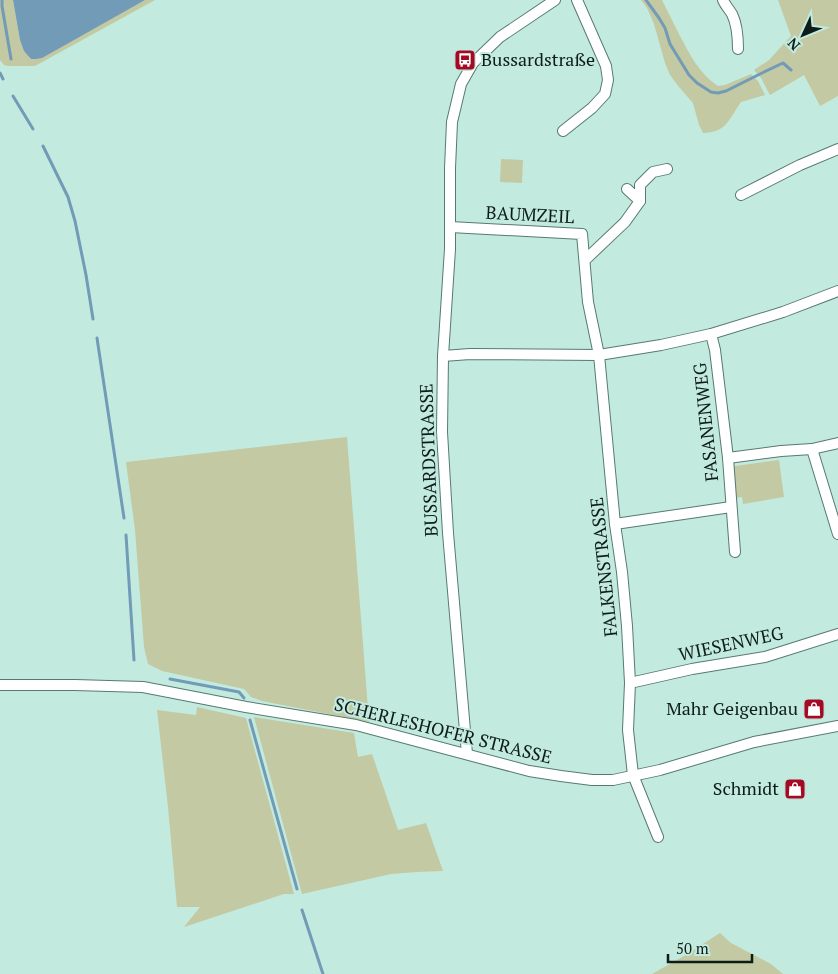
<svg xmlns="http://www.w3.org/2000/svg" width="838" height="974" viewBox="0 0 838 974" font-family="'PT Serif',serif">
	<rect width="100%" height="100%" fill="#c3eadf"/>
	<g fill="#c3c9a2">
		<polygon points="0,0 13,0 20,40 24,50 31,59 145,0 155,0 35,66 8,66 4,65 0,60"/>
		<path d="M 641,0 L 662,0 C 668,12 674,24 680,36 C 690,55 699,73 718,86 L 725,85 L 751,74 L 758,81 L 765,95 L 741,102 C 729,119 726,133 703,133 L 699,125 L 693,103 L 679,87 L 670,75 L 665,63 L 654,24 L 647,8 Z"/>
		<polygon points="778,0 838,0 838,96 820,106 804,75 770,95 761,78 754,70 769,60 791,36"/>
		<polygon points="501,159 523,160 522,183 500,182"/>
		<polygon points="347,437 369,722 262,701 251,697 244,689 162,671 148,664 144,647 135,530 126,462"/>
		<polygon points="779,460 784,497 743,504 742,497 735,498 733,468 735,466"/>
		<polygon points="197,707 246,718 294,894 284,894 184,927 200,907 177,907 168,807 157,710 196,715"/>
		<polygon points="254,717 354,733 358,757 372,754 398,830 426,823 443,871 417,872 391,874 302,894"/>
		<polygon points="720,933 731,943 771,964 783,974 652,974 684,956"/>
	</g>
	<polygon fill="#719bb6" points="13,0 145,0 42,58 36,59 31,59 24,51 20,40"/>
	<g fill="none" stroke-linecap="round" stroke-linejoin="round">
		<g stroke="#719bb6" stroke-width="3">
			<polyline points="2,0 2,6 11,59"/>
			<polyline points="646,0 659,18 665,28 670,44 689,75 697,83 711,92 718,93 726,91 762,73 783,63 791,70"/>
			<polyline points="0,73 3,79"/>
			<polyline points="13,96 33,129"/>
			<polyline points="43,146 68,197 75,221 86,275 93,319"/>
			<polyline points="97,338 124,518"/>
			<polyline points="126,535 134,660"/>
			<polyline points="170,679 239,692 244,698"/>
			<polyline points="250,720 297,889"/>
			<polyline points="302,910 323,974"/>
		</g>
		<g stroke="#567a71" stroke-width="12">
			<g id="minor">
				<path d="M 723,0 C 725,5 729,9 732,14 C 737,24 738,38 738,49"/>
				<polyline points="563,131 592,108 605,94 608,80 606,66 577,0"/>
				<polyline points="627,189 640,201"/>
				<polyline points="741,195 800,165 838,149"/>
				<polyline points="450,227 582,234 588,302 599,355 615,524 622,572 627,626 630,683 628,730 633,775 658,837"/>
				<polyline points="585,260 625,222 640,201 640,185 653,172 667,169"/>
				<polyline points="711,334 715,350 728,458 735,552"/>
				<polyline points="443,356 470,354 599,355 661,345 711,334 783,312 838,291"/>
				<polyline points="812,449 838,534"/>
				<polyline points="728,458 781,451 812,449 838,443"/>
				<polyline points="615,524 731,507"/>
				<polyline points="630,683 692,669 765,657 838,634"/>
				<polyline points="0,685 75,685 143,687 246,707 356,725 529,771 561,776 592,780 613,780 660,770 754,742 838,726"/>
				<polyline points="467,754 448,533 442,432 443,356 450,249 450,168 452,122 461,84 473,63 500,37 555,0"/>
			</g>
		</g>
		<use href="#minor" stroke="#fff" stroke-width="10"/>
	</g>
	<defs>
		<g id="bus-square" transform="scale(1.125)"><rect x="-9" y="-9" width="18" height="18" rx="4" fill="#a50a25" stroke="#c3eadf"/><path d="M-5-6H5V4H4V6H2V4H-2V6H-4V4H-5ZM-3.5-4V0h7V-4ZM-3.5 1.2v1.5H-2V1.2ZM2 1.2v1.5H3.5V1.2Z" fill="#fff"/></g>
		<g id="shop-square" transform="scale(1.125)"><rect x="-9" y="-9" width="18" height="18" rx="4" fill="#a50a25" stroke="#c3eadf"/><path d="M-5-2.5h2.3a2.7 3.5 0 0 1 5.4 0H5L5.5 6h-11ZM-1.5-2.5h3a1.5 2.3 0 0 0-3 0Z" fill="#fff"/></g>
	</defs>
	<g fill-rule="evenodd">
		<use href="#bus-square" x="465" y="60"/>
		<use href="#shop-square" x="814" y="709"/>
		<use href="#shop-square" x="795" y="789"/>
	</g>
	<g text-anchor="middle" stroke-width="4" stroke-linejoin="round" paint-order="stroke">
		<g font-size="18" fill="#0e1c19" stroke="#c3eadf" text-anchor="end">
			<text x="481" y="66" text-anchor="start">Bussardstraße</text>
			<text x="798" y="715">Mahr Geigenbau</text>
			<text x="779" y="795">Schmidt</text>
		</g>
		<g font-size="18" fill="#0e1c19" stroke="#c3eadf">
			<text transform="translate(530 215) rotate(3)" y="6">BAUMZEIL</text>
			<text transform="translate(706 422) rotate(-96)" y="6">FASANENWEG</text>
			<text transform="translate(429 460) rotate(-92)" y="6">BUSSARDSTRASSE</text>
			<text transform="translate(604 567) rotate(-96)" y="6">FALKENSTRASSE</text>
			<text transform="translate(731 644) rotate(-12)" y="6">WIESENWEG</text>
			<text transform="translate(443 731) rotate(14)" y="6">SCHERLESHOFER STRASSE</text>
		</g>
	</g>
	<g transform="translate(803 35) rotate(226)" stroke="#c3eadf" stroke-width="4" paint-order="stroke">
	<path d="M0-4L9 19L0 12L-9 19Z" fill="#0e1c19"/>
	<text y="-8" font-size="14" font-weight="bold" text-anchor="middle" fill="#0e1c19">N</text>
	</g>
	<path d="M668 954v8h84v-8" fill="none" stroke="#0e1c19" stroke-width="2.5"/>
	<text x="676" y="954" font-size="15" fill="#0e1c19" stroke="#c3eadf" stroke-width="4" paint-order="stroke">50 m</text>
</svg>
